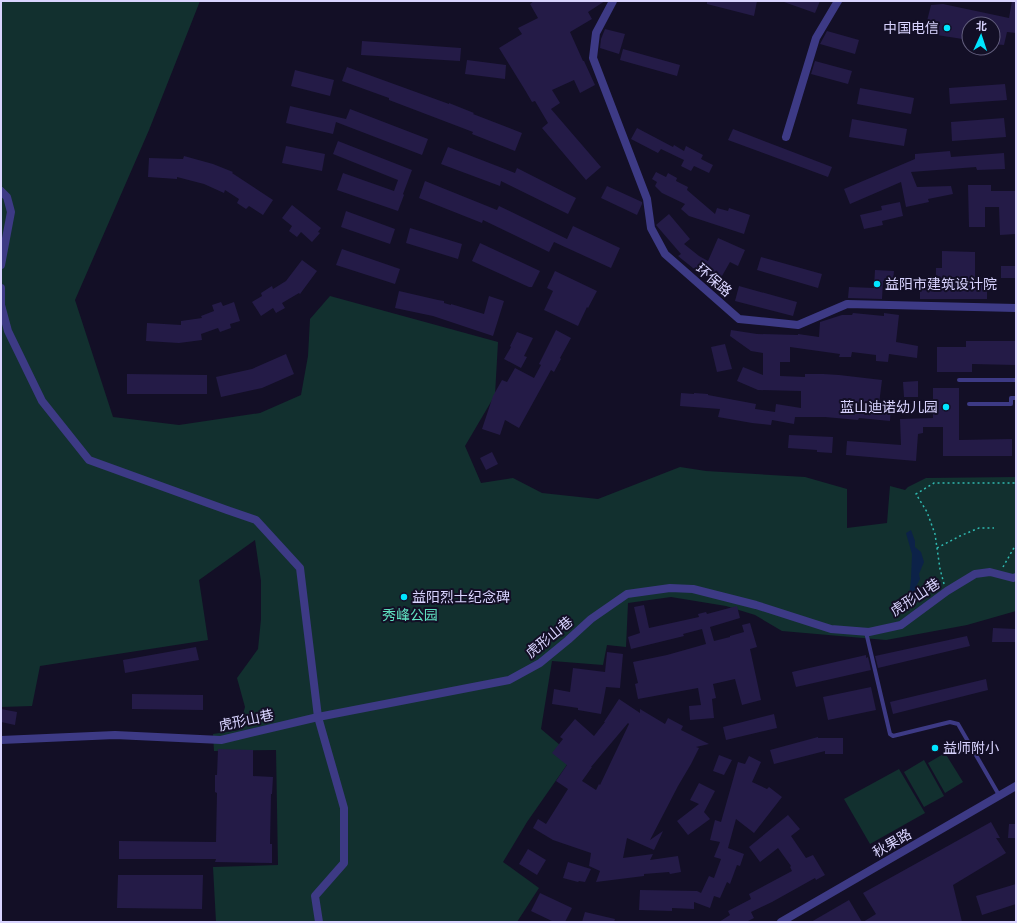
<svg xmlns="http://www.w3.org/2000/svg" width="1017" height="923" viewBox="0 0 1017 923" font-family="'Public Sans','Noto Sans SC',sans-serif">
	<rect width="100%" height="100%" fill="#130f26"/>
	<g fill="#12302f">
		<polygon points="1,1 200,1 149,130 75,300 113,417 179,425 260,413 301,395 308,356 310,319 330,296 498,342 495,395 465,446 481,483 513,478 542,493 598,499 680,467 706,471 805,477 847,489 847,528 887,523 890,486 905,490 908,487 926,478 1016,477 1016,611 967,625 886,640 782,631 755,615 726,606 671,597 628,603 626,647 607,645 603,665 552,661 541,729 573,756 527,822 503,862 539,888 517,922 216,922 213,867 278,865 276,750 214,751 213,734 239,730 245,707 237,678 258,649 261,619 261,581 255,540 199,580 208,640 40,666 32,706 1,707"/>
		<polygon points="945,753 963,782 945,793 928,763"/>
		<polygon points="924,760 944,796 924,807 904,772"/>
		<polygon points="899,769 925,813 870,844 844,799"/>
	</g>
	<polygon fill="#0c2248" points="911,530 915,541 915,547 921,552 924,562 919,574 920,579 916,587 919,591 919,597 909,596 911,579 912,554 906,533"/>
	<g fill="#241b47" fill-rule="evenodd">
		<polygon points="534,1 605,1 588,12 592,19 570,32 583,61 584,61 595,85 580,93 574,80 552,90 560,103 551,109 601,167 586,180 542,128 548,123 535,101 532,102 525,90 499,48 522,34 518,28 538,18 530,4"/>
		<polygon points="707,1 757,1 754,16 707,4"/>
		<polygon points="784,1 820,1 815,13 784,2"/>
		<polygon points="1012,1 1016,1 1016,33 1007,32 1004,45 993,44 993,24 969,24 969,40 924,33 931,5 943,4 1009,18"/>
		<polygon points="605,29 625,34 619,54 600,48 601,39"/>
		<polygon points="827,31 859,40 855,54 820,44"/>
		<polygon points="362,41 461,48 460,61 361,55"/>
		<polygon points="623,49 680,65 677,76 620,60"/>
		<polygon points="467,60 506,65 505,79 465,74"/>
		<polygon points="815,61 852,71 848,84 811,74"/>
		<polygon points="347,67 449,104 449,103 474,113 473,114 522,133 515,151 472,134 473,132 389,100 389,98 342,81"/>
		<polygon points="295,70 334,80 330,96 291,86"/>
		<polygon points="1005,84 1007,100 950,104 949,88"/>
		<polygon points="860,88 914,98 911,114 857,104"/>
		<polygon points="290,106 346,119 350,109 428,139 422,155 336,122 333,134 286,123"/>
		<polygon points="1004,118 1006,137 952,141 951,122"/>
		<polygon points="852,119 907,129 904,146 849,137"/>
		<polygon points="637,128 673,147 674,145 684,151 686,146 703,155 701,159 713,165 709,173 694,166 691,171 681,166 684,160 661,149 658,153 631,139"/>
		<polygon points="733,129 832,167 828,177 728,140"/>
		<polygon points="338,141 412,170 403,194 404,195 398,211 337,190 343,173 394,191 398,180 333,154"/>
		<polygon points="286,146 325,154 322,171 282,163"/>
		<polygon points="448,147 515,173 517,168 576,198 568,214 501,181 500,186 441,164"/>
		<polygon points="950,151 951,157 1004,153 1005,169 977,170 976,167 911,172 917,187 951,186 953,194 928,199 929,202 906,207 901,182 850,204 844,189 915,159 915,154"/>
		<polygon points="184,156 213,164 233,172 232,173 273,200 263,215 249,206 246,209 237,203 239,199 225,190 224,193 204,184 177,177 177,179 148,177 149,158 183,159"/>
		<polygon points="656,172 666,177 668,173 677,178 676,181 688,187 687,190 715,214 717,208 728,211 729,208 750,215 744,234 689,216 681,209 685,204 662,193 655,186 657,182 652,179"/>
		<polygon points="425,181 497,210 499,206 567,239 573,226 620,248 611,268 554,242 549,252 483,220 482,223 419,198"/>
		<polygon points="968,185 991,185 991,191 1016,191 1016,234 1000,235 999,207 985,207 985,227 969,227"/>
		<polygon points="607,186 642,202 642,204 637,215 601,198"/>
		<polygon points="900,202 903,216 882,221 883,225 864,229 860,215 882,210 881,206"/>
		<polygon points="292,205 321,228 318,232 320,233 312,242 301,232 297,237 289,231 292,226 282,218"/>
		<polygon points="346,211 395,229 390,244 341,227"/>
		<polygon points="669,214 690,239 684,244 699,256 708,261 718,238 745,250 738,266 730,262 718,283 693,268 678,256 681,254 656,225"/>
		<polygon points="410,228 462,244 458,259 406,243"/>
		<polygon points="480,243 540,271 532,287 529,287 472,261"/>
		<polygon points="342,249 400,269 395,284 336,265"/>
		<polygon points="942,251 975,252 975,281 987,281 987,299 920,299 920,281 936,281 936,268 942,268"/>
		<polygon points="761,257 822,274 818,288 757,270"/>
		<polygon points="302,260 317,271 300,294 299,293 282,303 285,308 276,313 273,308 261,316 252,302 262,296 261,293 272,286 273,289 286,281"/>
		<rect x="1001" y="266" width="15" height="12"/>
		<polygon points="875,270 894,271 893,281 883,281 882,299 848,298 849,287 874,288"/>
		<polygon points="555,271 597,291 588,308 587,307 578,326 544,310 553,291 547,288"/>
		<polygon points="739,286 797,302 793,316 735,301"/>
		<polygon points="399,291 438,300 444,301 444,303 451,305 451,304 484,314 489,296 504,301 493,336 433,316 395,308"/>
		<polygon points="221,302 223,306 234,302 240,321 230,324 231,328 220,332 218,328 201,334 202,340 179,343 146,341 147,323 181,325 181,321 202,318 201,316 214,311 212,305"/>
		<polygon points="853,313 884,316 884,313 899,315 896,342 918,346 917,358 889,354 888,362 876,361 876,355 852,352 851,357 839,357 840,354 790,347 790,362 780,362 780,376 805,377 805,374 823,374 839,375 882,380 879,404 891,405 890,421 859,418 858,420 825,417 795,417 794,424 772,420 771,425 752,423 718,417 720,409 680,406 681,393 694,394 694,393 708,394 708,395 756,404 755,409 775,412 776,404 801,408 801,391 758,390 737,381 743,367 763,375 763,353 751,351 730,336 731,330 757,334 798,335 798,334 819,337 820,322 842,315 852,315"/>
		<polygon points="556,330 571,338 560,358 561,359 554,372 551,370 519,428 505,420 500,435 482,429 493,396 502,380 507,382 515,368 534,378 541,365 539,364"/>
		<polygon points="517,332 533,338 524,356 527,357 521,368 504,359 511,347 510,346"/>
		<polygon points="966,341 1016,341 1016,365 972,364 972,372 937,372 937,347 966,347"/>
		<polygon points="725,344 732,369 717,372 711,347"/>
		<polygon points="286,354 294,374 262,388 221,397 216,377 252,369"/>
		<polygon points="127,374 207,375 207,394 127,394"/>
		<polygon points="918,381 918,397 904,397 903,382"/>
		<polygon points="933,388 959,388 959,440 1012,439 1012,456 943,456 943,427 923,427 923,433 918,434 916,461 846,455 847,441 901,445 900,419 933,418"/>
		<polygon points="789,435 833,437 832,453 817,452 817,450 788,448"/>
		<polygon points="492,452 498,464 486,470 480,458"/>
		<polygon points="644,605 649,628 699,617 698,614 706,612 707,614 737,606 740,618 710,627 714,641 730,637 730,636 744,632 742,625 750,623 757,647 750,649 761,700 742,705 735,679 713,684 716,698 712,699 714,718 690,720 689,706 701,705 698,688 638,699 635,684 638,683 633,662 667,655 706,644 702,629 683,634 684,636 631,649 628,637 640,633 634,607"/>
		<polygon points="993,628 1016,629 1016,642 992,642"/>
		<polygon points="967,636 970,646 878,668 875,656"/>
		<polygon points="196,647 199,660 125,673 123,660"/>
		<polygon points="607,652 623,654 620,688 606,687 601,714 578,710 578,708 552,704 554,689 570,692 573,668 605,672"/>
		<polygon points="866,655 866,658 868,657 871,670 796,687 792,672"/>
		<polygon points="986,679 988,690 893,714 890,702"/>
		<polygon points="871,687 876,710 828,720 823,697"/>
		<polygon points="132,694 203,695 203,710 132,709"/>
		<path d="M 619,699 L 640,713 L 640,709 L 665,724 L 668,718 L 683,726 L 681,730 L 709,744 L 696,747 L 699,748 L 691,764 L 678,786 L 650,840 L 663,831 L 654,850 L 627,838 L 623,858 L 653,854 L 650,860 L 678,856 L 681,872 L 670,874 L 669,872 L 644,874 L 644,876 L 596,882 L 600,871 L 589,866 L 591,853 L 553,840 L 533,828 L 538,819 L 546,824 L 568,789 L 556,781 L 567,765 L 552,753 L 563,739 L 560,737 L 575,719 L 594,736 L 605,722 L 604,722 ZM 628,723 L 629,724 L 600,785 L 599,784 L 596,790 L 582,781 L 592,767 L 591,767 Z"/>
		<polygon points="1,709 17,712 15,725 1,722"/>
		<polygon points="774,714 777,728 726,740 723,727"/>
		<polygon points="818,737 818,738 843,738 843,754 825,754 825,751 774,764 770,750"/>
		<polygon points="218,749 253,750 253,776 273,777 272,794 271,794 270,844 272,844 272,863 215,862 216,859 119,859 119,841 216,842 217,793 215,792 215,775 217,775"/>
		<polygon points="719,755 732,760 724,775 713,771"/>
		<polygon points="749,756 761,762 752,782 767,789 769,787 782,797 754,833 736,819 728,848 744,854 740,866 737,865 730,884 727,882 720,898 714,896 710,908 694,902 694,909 672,908 672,911 639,910 640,890 697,891 701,893 709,876 714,878 721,859 714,857 720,842 710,840 715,820 721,822 738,762 745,764"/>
		<polygon points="699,783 715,791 704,812 710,819 688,835 677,821 699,804 690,800"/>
		<polygon points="788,815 800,829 791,836 806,858 813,855 825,875 816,880 815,878 772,902 751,912 754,918 746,922 719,922 730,915 728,911 751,899 749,894 792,871 790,867 791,866 778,848 760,862 749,847"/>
		<polygon points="991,822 1000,838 996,838 1006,853 953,885 962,922 863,922 876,914 863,893"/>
		<polygon points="1009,824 1016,824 1016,838 1008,838"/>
		<polygon points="528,849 546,860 537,875 519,864"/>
		<polygon points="568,862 591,869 585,882 579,881 578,882 563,878"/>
		<polygon points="118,875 203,875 202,909 117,908"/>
		<polygon points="1016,884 1016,904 982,915 976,896"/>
		<polygon points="540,893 572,908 565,922 554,922 531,911"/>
		<polygon points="849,900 862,922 811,922"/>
		<polygon points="585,912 615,919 614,922 582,922"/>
	</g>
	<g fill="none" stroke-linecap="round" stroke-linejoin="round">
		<g stroke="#2fb8b0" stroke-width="1.5" stroke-dasharray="2 3" stroke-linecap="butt">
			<polyline points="937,548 960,536 979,528 994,528"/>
			<polyline points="1003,567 1015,546"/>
			<polyline points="944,584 940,569 935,534 927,512 916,494 934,483 1016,483"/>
		</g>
		<g stroke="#3d3a85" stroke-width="4">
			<polyline points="959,380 1016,380"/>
			<polyline points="969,404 1011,404 1011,398 1016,398"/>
			<polyline points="866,632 890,734 893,736 950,722 958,724 999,795"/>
		</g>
		<g stroke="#3d3a85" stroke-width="8">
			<polyline points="613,1 596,33 593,58 647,199 651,228 665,254 739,319 798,325 847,304 1016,308"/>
			<polyline points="786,137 816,38 838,1"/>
			<polyline points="1,191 7,197 11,212 1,265"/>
			<polyline points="1,288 1,305 8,331 42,401 89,460 227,510 256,520 300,568 318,717 344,808 344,863 315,896 319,922"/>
			<polyline points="1,740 115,735 221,740 318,717 509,680 540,663 568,640 591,619 627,594 670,588 693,589 756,605 831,629 869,632 901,625 947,591 975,574 990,572 1013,578 1016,577"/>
			<polyline points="781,922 1016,786"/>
		</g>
	</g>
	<g fill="#00e5ff" stroke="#130f26" stroke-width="1.5">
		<circle cx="947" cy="28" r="4"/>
		<circle cx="877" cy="284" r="4"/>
		<circle cx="946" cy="407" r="4"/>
		<circle cx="404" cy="597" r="4"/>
		<circle cx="935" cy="748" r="4"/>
	</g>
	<g text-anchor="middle" stroke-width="4" stroke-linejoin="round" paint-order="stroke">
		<g font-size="14" fill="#d9d4ff" stroke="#130f26" text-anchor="start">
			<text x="939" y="33" text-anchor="end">中国电信</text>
			<text x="885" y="289">益阳市建筑设计院</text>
			<text x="938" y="412" text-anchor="end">蓝山迪诺幼儿园</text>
			<text x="412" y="602">益阳烈士纪念碑</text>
			<text x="943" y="753">益师附小</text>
		</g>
		<g font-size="14" fill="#d9d4ff" stroke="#130f26">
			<text transform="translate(714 280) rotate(41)" y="5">环保路</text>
			<text transform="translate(915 597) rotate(-33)" y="5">虎形山巷</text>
			<text transform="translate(549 637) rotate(-39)" y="5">虎形山巷</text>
			<text transform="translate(246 720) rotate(-12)" y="5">虎形山巷</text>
			<text transform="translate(892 843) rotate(-30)" y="5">秋果路</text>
		</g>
		<g font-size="14" fill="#5fe0c0" stroke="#130f26">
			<text x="410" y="620">秀峰公园</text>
		</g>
	</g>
	<rect width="1017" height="923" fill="none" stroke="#d9d4ff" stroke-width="4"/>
	<g transform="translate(981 36) rotate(3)"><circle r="19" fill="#130f26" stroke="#625e7d"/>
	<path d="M0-3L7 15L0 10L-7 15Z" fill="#00e5ff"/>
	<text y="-6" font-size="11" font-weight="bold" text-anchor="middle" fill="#d9d4ff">北</text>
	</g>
</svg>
